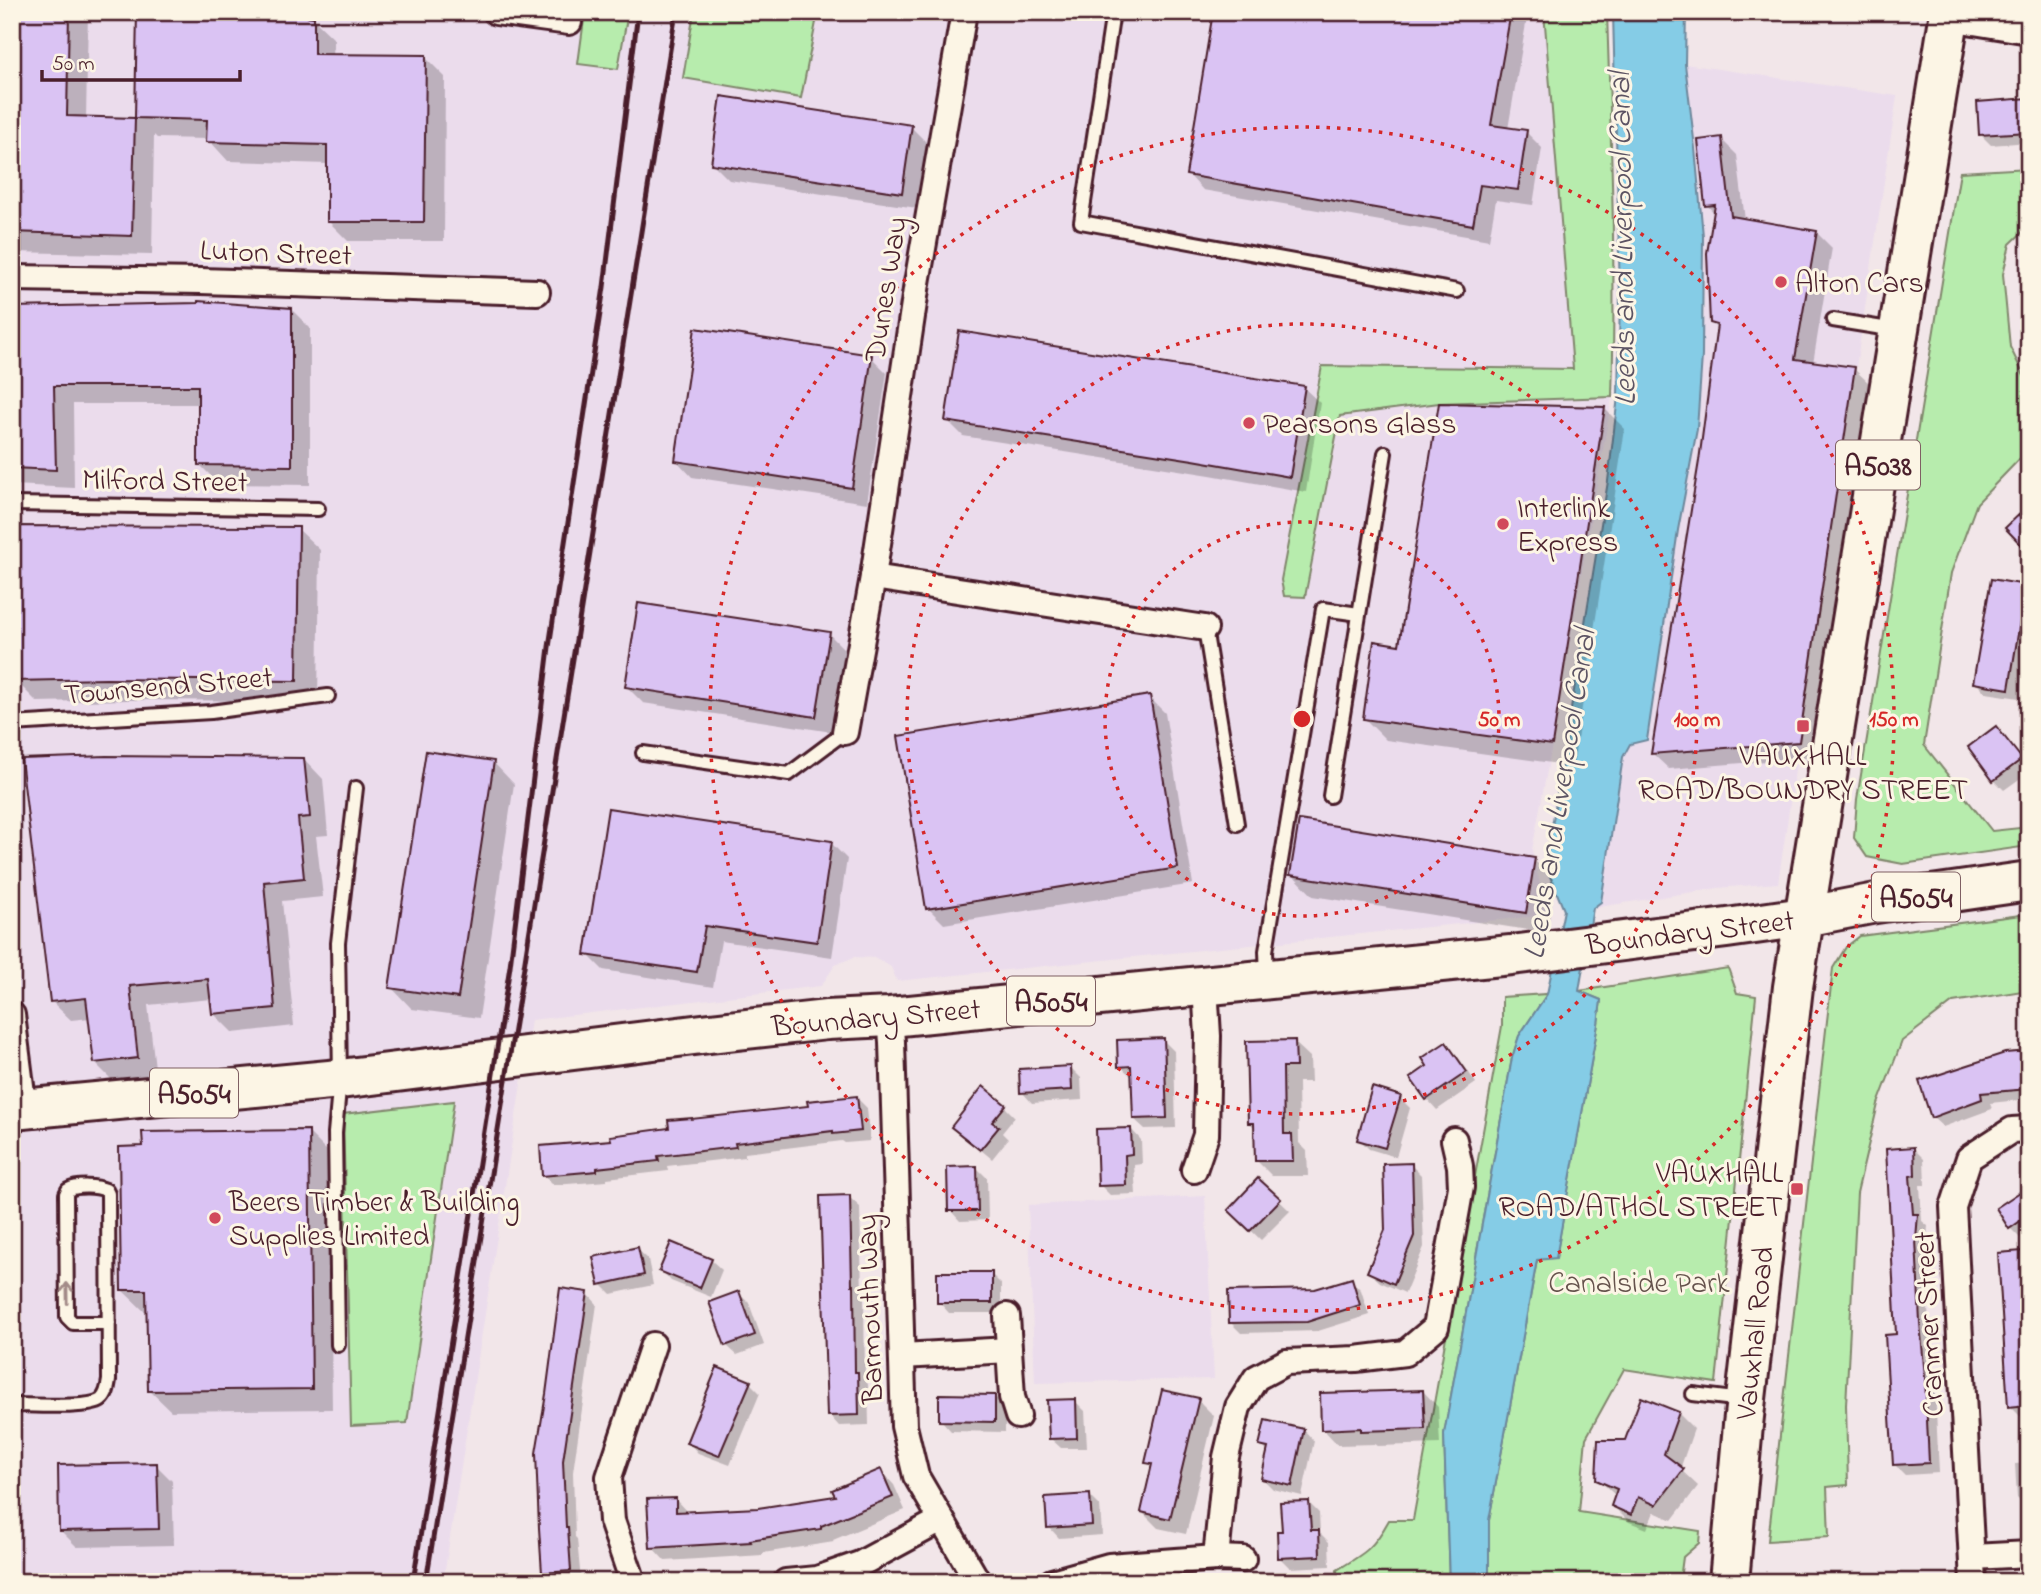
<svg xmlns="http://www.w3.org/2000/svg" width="2041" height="1594" viewBox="0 0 2041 1594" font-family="'Indie Flower',sans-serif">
	<rect width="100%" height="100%" fill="#f2e6e9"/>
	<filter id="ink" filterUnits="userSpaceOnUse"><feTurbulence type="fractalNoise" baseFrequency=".0143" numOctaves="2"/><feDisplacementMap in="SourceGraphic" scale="14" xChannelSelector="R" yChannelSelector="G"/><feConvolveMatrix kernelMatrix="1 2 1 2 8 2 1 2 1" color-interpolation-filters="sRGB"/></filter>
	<g filter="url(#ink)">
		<g fill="#ebdcec">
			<polygon points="12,12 585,12 578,64 619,68 628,12 1607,12 1612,182 1614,334 1612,397 1552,745 1532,850 1547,915 897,981 891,967 876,958 854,957 835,965 821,986 531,1020 443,1582 12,1582"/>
			<polygon points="1685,64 1897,96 1778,883 1718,888 1593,908 1601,902 1623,757 1630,744 1678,530 1698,428 1704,311 1703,236 1695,148"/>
			<polygon points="1205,1196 1214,1379 1035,1383 1028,1205"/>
		</g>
		<g fill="#b7ecad" stroke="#80866c" stroke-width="2">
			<polygon points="585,12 628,12 618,69 578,64"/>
			<polygon points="694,12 818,12 801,98 683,78"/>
			<path d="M 1544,12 L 1607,12 C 1611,141 1616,269 1612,397 L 1439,403 L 1340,416 L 1305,597 L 1284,596 L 1281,580 L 1322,366 L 1573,369 Z"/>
			<polygon points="2029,168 2029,226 2010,244 2003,274 2010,347 2029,386 2029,449 1977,503 1951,573 1924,745 1992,831 2029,827 2029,846 1903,864 1867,857 1854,838 1857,799 1960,172"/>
			<polygon points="2029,914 2029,990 1953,1002 1902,1041 1878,1104 1857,1193 1846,1405 1848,1485 1827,1487 1829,1537 1768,1541 1833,968 1846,947 1860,936"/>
			<polygon points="1728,968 1737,993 1756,996 1716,1383 1624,1369 1586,1438 1579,1512 1700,1531 1699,1543 1683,1557 1681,1572 1686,1582 1489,1582 1489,1520 1537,1260 1556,1257 1598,1024 1601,1000 1579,991"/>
			<path d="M 1547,994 L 1519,1036 L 1512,1058 L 1444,1434 L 1449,1582 L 1337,1582 L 1337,1570 C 1365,1553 1373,1549 1389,1520 L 1413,1520 L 1502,1026 L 1502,997 Z"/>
			<polygon points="454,1101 407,1423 351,1426 343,1114"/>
		</g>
		<polygon fill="#85cce6" stroke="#6d879b" stroke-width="2" points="1613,12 1686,12 1685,64 1695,148 1703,236 1702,356 1697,429 1678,530 1647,740 1630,744 1623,757 1601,902 1593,908 1579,991 1601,1000 1598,1024 1556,1258 1537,1260 1489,1520 1489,1582 1449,1582 1444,1434 1512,1058 1519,1036 1547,994 1564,910 1549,874 1547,857 1608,481 1618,396 1620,296"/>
		<g fill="#0003">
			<polygon points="12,12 88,12 86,119 137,120 139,12 313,19 334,39 333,56 425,57 445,77 444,241 348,241 328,221 329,164 228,161 208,139 157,138 154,135 152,255 12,252"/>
			<polygon points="1215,12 1528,12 1508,129 1526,132 1542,148 1533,205 1496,200 1489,240 1203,190 1188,174"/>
			<polygon points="2029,101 2029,142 1991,145 1981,135"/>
			<polygon points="911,127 927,143 917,208 729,180 713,164"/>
			<polygon points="1721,139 1737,155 1745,220 1816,232 1832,248 1813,363 1854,369 1870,384 1814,757 1669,769 1653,754 1701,461 1719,330 1711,323 1715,214 1707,205"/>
			<polygon points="12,309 291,309 310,328 310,485 219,484 200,465 200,404 73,404 74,488 13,485"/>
			<polygon points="871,357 887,373 867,503 692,477 677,461"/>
			<polygon points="1304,388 1320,403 1306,492 1210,475 963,436 947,420"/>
			<polygon points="1604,408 1625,429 1573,766 1386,740 1365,719 1401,647"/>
			<polygon points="12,527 298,529 320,550 318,701 128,700 37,702 15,680 12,654"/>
			<polygon points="2025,587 2029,590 2029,638 2019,698 1986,693 1975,682"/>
			<polygon points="829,634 845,650 832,732 643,703 627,687"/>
			<polygon points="1149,697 1165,713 1193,884 944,924 928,908"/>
			<polygon points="1996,728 2007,739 2029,768 2029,772 2004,790 1994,780"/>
			<polygon points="304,759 323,779 328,835 316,836 323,897 282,901 294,1026 233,1033 213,1013 212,999 148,1005 156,1077 114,1082 95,1063 90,1018 71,1020 51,1001"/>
			<polygon points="493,762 514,784 479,1018 412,1009 391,987"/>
			<polygon points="831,843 847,859 832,957 721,941 713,987 603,970 587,954"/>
			<polygon points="1534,860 1555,881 1547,933 1313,896 1292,874"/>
			<polygon points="1163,1040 1174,1051 1176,1128 1145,1129 1134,1119 1133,1076 1131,1076 1120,1066"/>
			<polygon points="1294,1042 1310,1057 1311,1082 1298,1082 1299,1143 1307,1151 1308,1176 1272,1176 1256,1160 1256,1129 1250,1123"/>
			<polygon points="1446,1044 1456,1054 1476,1083 1437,1110 1427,1099 1413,1078 1430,1067"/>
			<polygon points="2029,1053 2029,1099 1990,1103 1992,1109 1943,1127 1932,1117"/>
			<polygon points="1070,1067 1081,1078 1082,1100 1032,1103 1022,1092"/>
			<polygon points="856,1097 867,1108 870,1141 845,1143 842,1141 745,1153 745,1157 667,1166 668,1171 607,1178 607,1181 554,1185 544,1175 613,1141 810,1108"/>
			<polygon points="1400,1098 1410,1108 1396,1157 1369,1149 1359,1139"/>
			<polygon points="1005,1107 1015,1117 1002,1133 1008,1139 992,1159 953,1127"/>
			<polygon points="1131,1129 1141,1140 1142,1164 1134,1165 1136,1194 1110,1195 1100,1185"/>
			<polygon points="308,1132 329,1153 332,1409 171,1411 149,1390 148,1311 144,1311 122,1290"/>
			<polygon points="1914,1149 1924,1159 1925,1185 1920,1185 1922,1221 1928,1226 1926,1250 1929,1334 1935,1389 1939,1473 1905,1475 1894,1464 1898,1336 1888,1151"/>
			<polygon points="1411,1165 1421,1175 1424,1247 1405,1293 1380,1282 1369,1272"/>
			<polygon points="977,1168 987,1178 988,1220 960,1221 950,1210"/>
			<polygon points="1258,1180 1290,1211 1261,1240 1230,1210"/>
			<polygon points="2029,1188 2029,1232 2020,1238 2010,1228"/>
			<polygon points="849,1197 860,1207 862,1295 864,1297 865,1381 868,1384 869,1425 839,1426 829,1415"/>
			<polygon points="637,1249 648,1259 653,1285 611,1294 601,1284"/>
			<polygon points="2021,1253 2029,1260 2029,1416 2020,1416 2010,1406"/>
			<polygon points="711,1260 722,1270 711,1297 671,1281 661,1270"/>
			<polygon points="991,1274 1001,1284 1001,1313 949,1313 939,1302"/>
			<polygon points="1351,1280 1361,1290 1369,1315 1318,1331 1241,1333 1230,1322"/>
			<polygon points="587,1293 597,1304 573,1472 575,1537 577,1539 581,1581 553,1582 544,1572"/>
			<polygon points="738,1293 749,1303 764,1345 737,1355 726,1345"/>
			<polygon points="750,1383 760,1393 730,1465 698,1453 688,1442"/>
			<polygon points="1423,1391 1438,1407 1440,1444 1378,1446 1375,1444 1338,1445 1323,1429"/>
			<polygon points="995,1397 1005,1407 1005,1432 951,1431 941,1420"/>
			<polygon points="1198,1400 1214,1416 1186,1534 1158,1528 1142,1512 1153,1468 1147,1462"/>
			<polygon points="1075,1401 1085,1411 1087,1448 1061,1448 1050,1438"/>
			<polygon points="1678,1413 1694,1429 1680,1469 1698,1486 1672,1520 1654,1512 1647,1529 1629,1522 1613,1506 1616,1496 1598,1479"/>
			<polygon points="1304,1430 1314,1441 1302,1496 1273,1489 1263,1479 1268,1452 1261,1445"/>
			<polygon points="2029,1463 2029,1508 2027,1508 2017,1498 2015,1464"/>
			<polygon points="156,1465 172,1481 174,1545 77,1547 61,1531"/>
			<polygon points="881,1471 894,1485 905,1510 833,1540 834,1542 763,1553 763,1555 665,1561 652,1547 675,1499 688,1513 759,1509 837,1497"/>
			<polygon points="1089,1495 1100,1506 1102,1535 1059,1538 1049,1527"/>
			<polygon points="1309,1503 1319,1513 1320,1533 1329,1542 1330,1566 1290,1568 1280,1558 1284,1533"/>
		</g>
		<g fill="#dac3f3" stroke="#4a1f2b" stroke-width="2">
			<polygon points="12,12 69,12 67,116 135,118 132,236 12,232"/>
			<polygon points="137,12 276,12 314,17 314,54 426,55 424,222 327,222 327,145 206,142 207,120 135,118"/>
			<polygon points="1213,12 1511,12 1491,125 1527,130 1518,190 1480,185 1473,225 1186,175"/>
			<polygon points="721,96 912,125 902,193 711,164"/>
			<polygon points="2029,98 2029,132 1979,135 1977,102"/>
			<polygon points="1722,137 1731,216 1817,231 1795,359 1855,367 1799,742 1651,754 1699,461 1717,325 1710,323 1707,253 1715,205 1705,206 1698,140"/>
			<polygon points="198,301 292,308 292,466 198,465 198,386 54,386 56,470 12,468 12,307 198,303"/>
			<polygon points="695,328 872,355 852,488 675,461"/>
			<polygon points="959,331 1305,386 1290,477 1193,460 945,421"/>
			<polygon points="1439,403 1605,407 1552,745 1363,719 1374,641 1399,645"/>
			<polygon points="2029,505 2029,553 2005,528"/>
			<polygon points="12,526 299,527 297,681 106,679 14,681"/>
			<polygon points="1991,579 2026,585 2009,689 1973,683"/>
			<polygon points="638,603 830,632 816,717 625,687"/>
			<polygon points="1150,695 1178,868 926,909 898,736"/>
			<polygon points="1996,726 2022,759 1993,781 1968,747"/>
			<polygon points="426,751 494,761 458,998 389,988"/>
			<polygon points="106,756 304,758 310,817 298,818 304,878 264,882 275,1008 212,1014 208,979 130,986 138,1058 94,1063 86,998 50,1002 21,759"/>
			<polygon points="608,808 832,841 817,942 705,926 697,972 585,955"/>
			<polygon points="1299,820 1535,858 1526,913 1290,875"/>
			<polygon points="1164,1038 1167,1118 1133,1119 1131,1066 1118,1067 1117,1040"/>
			<polygon points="1295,1040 1296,1067 1283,1067 1284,1134 1292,1134 1293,1161 1255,1161 1254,1123 1248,1123 1246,1041"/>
			<polygon points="1446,1042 1467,1072 1426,1100 1410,1078 1427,1066 1422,1058"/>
			<polygon points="2029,1051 2029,1089 1981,1093 1982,1099 1931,1118 1919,1081 2005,1053"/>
			<polygon points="1071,1066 1072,1090 1020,1093 1019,1069"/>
			<polygon points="983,1086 1006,1105 992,1122 999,1127 980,1150 951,1127"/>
			<polygon points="1372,1087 1401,1096 1385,1148 1357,1140"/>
			<polygon points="857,1096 861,1131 833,1134 833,1131 735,1143 736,1147 658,1156 659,1161 597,1168 597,1171 542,1176 540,1146 611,1140 610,1136 669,1128 668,1120 692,1118 692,1119 808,1106 807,1101"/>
			<polygon points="1131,1128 1132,1154 1125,1155 1126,1185 1098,1186 1096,1129"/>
			<polygon points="309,1130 312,1389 148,1391 146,1290 121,1290 119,1147 143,1146 142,1132"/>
			<polygon points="1914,1147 1915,1175 1910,1176 1913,1214 1918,1214 1916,1239 1920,1323 1925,1377 1929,1463 1893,1465 1885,1335 1896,1334 1886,1149"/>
			<polygon points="1412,1163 1414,1236 1394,1284 1367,1272 1385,1230 1383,1164"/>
			<polygon points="977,1166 978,1211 948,1211 947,1167"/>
			<polygon points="1258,1178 1281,1199 1250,1231 1228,1210"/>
			<polygon points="2029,1186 2029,1215 2009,1229 1996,1208"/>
			<polygon points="850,1195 852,1285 854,1285 855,1372 858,1372 859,1415 827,1416 820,1196"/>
			<polygon points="671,1242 712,1259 700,1288 659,1271"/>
			<polygon points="638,1247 644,1275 599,1285 593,1257"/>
			<polygon points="2022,1251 2027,1339 2029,1339 2029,1405 2008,1407 1998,1253"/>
			<rect x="937" y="1272" width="55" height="31"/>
			<polygon points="1352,1278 1360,1305 1307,1322 1229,1323 1228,1291 1315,1289"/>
			<polygon points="560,1288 588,1292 563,1461 566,1527 568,1527 571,1571 542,1573 539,1528 536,1453 546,1394"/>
			<polygon points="739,1291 755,1335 725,1346 709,1302"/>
			<polygon points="717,1367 751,1381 719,1456 686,1443"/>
			<polygon points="1162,1390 1199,1398 1170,1519 1141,1512 1152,1464 1145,1463"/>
			<polygon points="1423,1390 1425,1429 1361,1431 1361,1428 1321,1430 1320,1393"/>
			<polygon points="939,1394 995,1395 995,1422 939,1421"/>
			<polygon points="1641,1397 1679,1412 1664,1454 1684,1469 1656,1505 1638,1497 1631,1515 1611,1506 1617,1489 1596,1480 1598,1440 1625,1440"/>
			<polygon points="1076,1399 1077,1438 1049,1439 1047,1400"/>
			<polygon points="1265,1420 1304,1429 1292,1486 1261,1479 1268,1448 1259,1446"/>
			<polygon points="157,1463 159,1529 59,1531 58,1465"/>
			<polygon points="881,1469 893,1497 821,1526 821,1529 750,1540 751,1542 650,1548 647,1499 676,1498 676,1512 758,1508 835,1496 832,1490"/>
			<polygon points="1090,1494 1092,1525 1047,1528 1045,1497"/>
			<polygon points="1309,1501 1311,1530 1319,1530 1320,1556 1278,1558 1277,1531 1282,1531 1280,1502"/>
		</g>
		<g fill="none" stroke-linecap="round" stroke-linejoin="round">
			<g stroke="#4a1f2b" stroke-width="18">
				<g id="lane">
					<polyline points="1113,12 1081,222 1457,291"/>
					<polyline points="1833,320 1895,330"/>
					<polyline points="12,504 318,509"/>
					<polyline points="1205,628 1237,824"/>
					<polyline points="12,724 211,712 328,696"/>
					<polyline points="643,753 789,774 845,732"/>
					<polyline points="1330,796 1385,453"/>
					<polyline points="1267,976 1266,951 1323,609 1359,614"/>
					<polyline points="338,1345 335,1133 340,1079 338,943 356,788"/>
					<polyline points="1693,1394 1742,1400"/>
					<path d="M 12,1405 C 30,1405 89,1409 101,1400 C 107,1395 108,1387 109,1380 L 108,1194 L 106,1190 C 96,1186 78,1185 68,1190 L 66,1194 L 67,1317 L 73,1323 L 109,1323"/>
				</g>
			</g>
			<g stroke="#4a1f2b" stroke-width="30">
				<g id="street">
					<polyline points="496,12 569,22"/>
					<polyline points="1949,18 2029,31"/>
					<polyline points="12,278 201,281 537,292"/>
					<polyline points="873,577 1205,628"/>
					<polyline points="845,732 873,577 917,283 964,12"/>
					<polyline points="12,1015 24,1109"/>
					<polyline points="890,1017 892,1042 904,1426 916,1476 978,1582"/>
					<polyline points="1194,1170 1206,1135 1208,1036 1205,986"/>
					<polyline points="1007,1316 1012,1397 1018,1416"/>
					<polyline points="902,1356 1009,1350"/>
					<polyline points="1973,1557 2029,1554"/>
					<polyline points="1216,1558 1226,1457 1238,1407 1256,1378 1286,1362 1356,1359 1405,1353 1436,1327 1461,1187 1460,1166 1454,1140"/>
					<polyline points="633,1582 612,1521 609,1477 653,1345"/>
					<polyline points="786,1582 817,1579 860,1564 932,1525 942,1522"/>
					<polyline points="1052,1582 1109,1566 1216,1558 1243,1559"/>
					<polyline points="1973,1582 1953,1207 1969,1158 2012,1130 2029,1129"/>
				</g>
			</g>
			<g stroke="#4a1f2b" stroke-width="44">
				<g id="primary">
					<polyline points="12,1110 340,1079 710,1033 827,1020 890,1017 1511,955 1727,928 1804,917 1876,903 2029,881"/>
					<polyline points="1729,1582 1743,1425 1793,987 1950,12"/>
				</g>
			</g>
			<use href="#lane" stroke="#fcf5e5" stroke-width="12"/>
			<use href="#street" stroke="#fcf5e5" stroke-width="24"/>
			<use href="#primary" stroke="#fcf5e5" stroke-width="38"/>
			<g stroke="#4a1f2b" stroke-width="5">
				<polyline points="413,1582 510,966 549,647 604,287 638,12"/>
				<polyline points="426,1582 676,12"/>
			</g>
		</g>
		<defs><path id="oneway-shaft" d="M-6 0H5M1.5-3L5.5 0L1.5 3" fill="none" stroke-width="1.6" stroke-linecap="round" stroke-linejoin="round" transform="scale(1.75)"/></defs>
		<use stroke="#a38a88" href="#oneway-shaft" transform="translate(67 1293) rotate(-91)"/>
	</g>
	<g fill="none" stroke="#d62828" stroke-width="3.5" stroke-dasharray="3.5 7">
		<circle cx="1302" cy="719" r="197"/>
		<circle cx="1302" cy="719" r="395"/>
		<circle cx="1302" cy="719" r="592"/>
	</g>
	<g fill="#d1495b" stroke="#fcf5e5" stroke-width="2.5">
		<circle cx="1781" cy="282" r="7"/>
		<circle cx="1249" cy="423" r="7"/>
		<circle cx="1503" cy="524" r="7"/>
		<rect x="1796" y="719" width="14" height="14" rx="3.5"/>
		<rect x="1790" y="1182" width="14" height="14" rx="3.5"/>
		<circle cx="215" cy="1218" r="7"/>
	</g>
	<g text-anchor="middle" stroke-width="6" stroke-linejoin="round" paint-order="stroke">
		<g fill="#fcf5e5" stroke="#7f5f63" stroke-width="2">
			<rect x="1836" y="440.5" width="84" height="49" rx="5"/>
			<rect x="1872" y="872.5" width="88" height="49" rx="5"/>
			<rect x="1007" y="976.5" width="88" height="49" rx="5"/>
			<rect x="150" y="1068.5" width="88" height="49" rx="5"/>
		</g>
		<g font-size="28" font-weight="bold" fill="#4a1f2b">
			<text x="1878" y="475">A5038</text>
			<text x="1916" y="907">A5054</text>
			<text x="1051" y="1011">A5054</text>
			<text x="194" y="1103">A5054</text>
		</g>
		<g font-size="30" fill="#4a1f2b" stroke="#fcf5e5">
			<text transform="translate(276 252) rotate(2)" y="10">Luton Street</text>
			<text transform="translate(885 289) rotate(-81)" y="10">Dunes Way</text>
			<text transform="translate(165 480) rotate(1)" y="10">Milford Street</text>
			<text transform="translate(168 685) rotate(-5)" y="10">Townsend Street</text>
			<text transform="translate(1690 932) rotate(-7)" y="10">Boundary Street</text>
			<text transform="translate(876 1017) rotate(-5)" y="10">Boundary Street</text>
			<text transform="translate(869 1309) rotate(-92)" y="10">Barmouth Way</text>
			<text transform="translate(1928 1324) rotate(-93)" y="10">Cranmer Street</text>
			<text transform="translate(1754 1333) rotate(-84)" y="10">Vauxhall Road</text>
		</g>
		<g font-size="30" fill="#4a1f2b" stroke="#fcf5e5" text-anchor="start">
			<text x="1795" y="292">Alton Cars</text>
			<text x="1263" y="433">Pearsons Glass</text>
			<text x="1517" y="517">Interlink<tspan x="1517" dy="34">Express</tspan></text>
			<text x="1803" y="765" text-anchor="middle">VAUXHALL<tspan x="1803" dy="34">ROAD/BOUNDRY STREET</tspan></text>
			<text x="1783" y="1182" text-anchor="end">VAUXHALL<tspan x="1783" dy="34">ROAD/ATHOL STREET</tspan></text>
			<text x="229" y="1211">Beers Timber &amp; Building<tspan x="229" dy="34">Supplies Limited</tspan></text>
		</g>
		<g font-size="30" fill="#65524c" stroke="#fcf5e5">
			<text x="1639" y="1292">Canalside Park</text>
		</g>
		<g font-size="32" font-style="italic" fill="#5c5363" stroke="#fcf5e5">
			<text transform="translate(1621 239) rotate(-91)" y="11">Leeds and Liverpool Canal</text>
			<text transform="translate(1558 794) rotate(-81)" y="11">Leeds and Liverpool Canal</text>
		</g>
	</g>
	<circle cx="1302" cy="719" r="10" fill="#d62828" stroke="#fcf5e5" stroke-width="3.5"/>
	<g font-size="21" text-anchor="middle" font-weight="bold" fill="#d62828" stroke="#fcf5e5" stroke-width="6" stroke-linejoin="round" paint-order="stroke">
		<text x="1499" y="726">50 m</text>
		<text x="1697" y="726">100 m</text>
		<text x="1894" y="726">150 m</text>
	</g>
	<rect width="2041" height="1594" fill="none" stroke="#fcf5e5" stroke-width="42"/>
	<rect x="21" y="21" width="1999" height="1552" fill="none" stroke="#4a1f2b" stroke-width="2.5" filter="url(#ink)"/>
	<path d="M42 70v10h198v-10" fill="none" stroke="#4a1f2b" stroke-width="3.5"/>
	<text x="52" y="70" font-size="21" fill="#4a1f2b" stroke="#fcf5e5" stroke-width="5" paint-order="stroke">50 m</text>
</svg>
